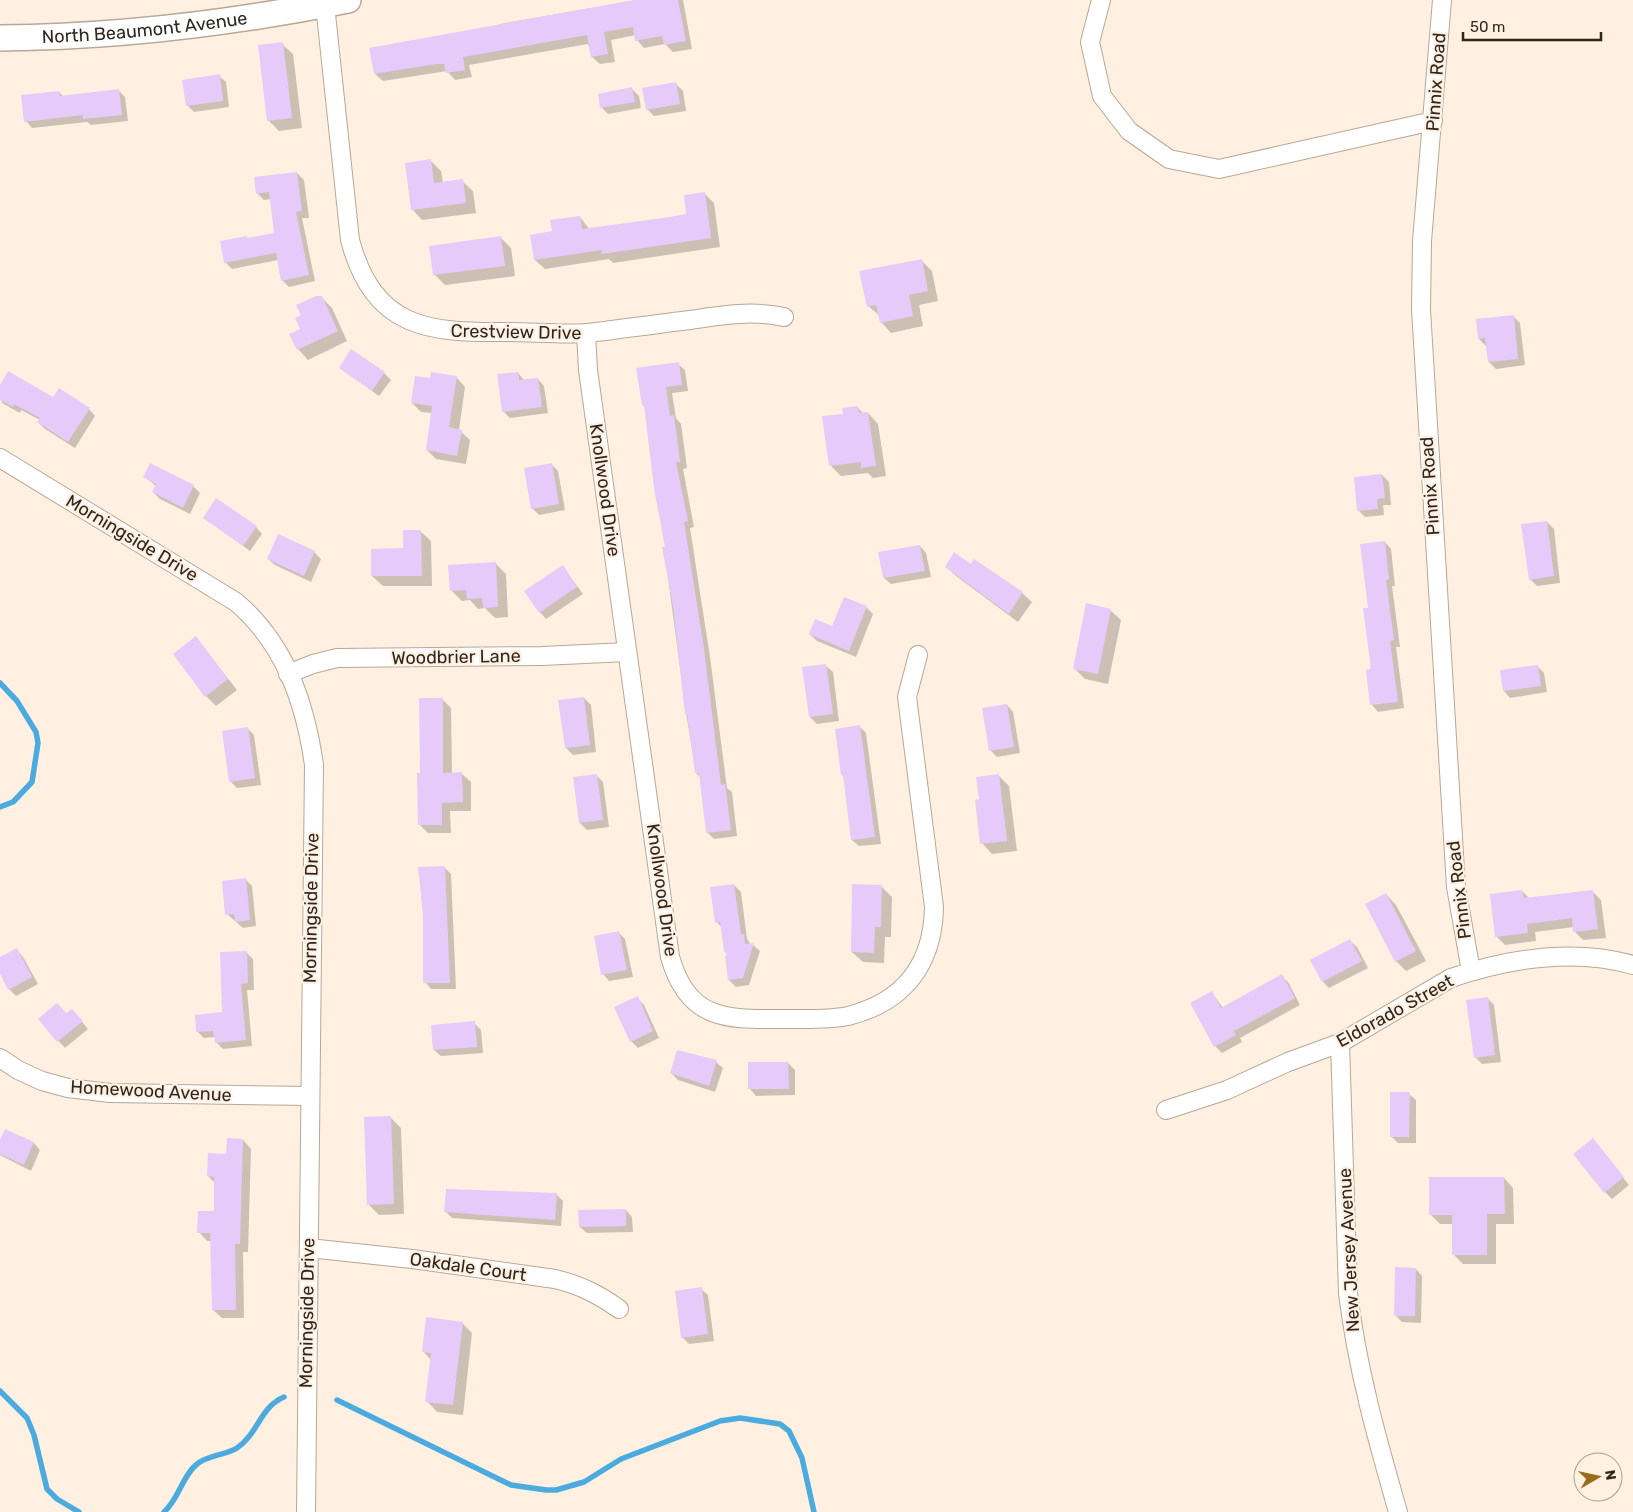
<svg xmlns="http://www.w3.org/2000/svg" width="1633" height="1512" viewBox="0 0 1633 1512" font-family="Rubik,sans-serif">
	<rect width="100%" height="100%" fill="#fff0e1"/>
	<g fill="#0003">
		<polygon points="638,0 683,0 692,49 673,52 665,44 644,48 637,40 636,35 611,40 615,62 600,64 592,57 588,44 469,65 472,77 455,80 447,71 383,81 375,74 500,26 500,24"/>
		<polygon points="282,44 293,54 302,128 279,131 268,120"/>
		<polygon points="219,76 226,82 229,107 194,112 187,105"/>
		<polygon points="676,84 683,91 686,111 654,116 647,109"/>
		<polygon points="632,89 639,96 641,108 608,114 602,108"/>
		<polygon points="119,91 125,97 128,121 91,125 87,122 32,128 26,121 59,92 64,97"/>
		<polygon points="431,161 441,171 443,183 462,181 473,191 476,213 422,220 412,209"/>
		<polygon points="297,173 304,180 309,218 302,218 315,281 289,287 282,280 278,260 232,269 225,262 246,237 249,239 275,234 271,199 264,200 257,193"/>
		<polygon points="705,194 714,203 720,247 613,263 609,259 545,269 535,260 532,236 554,233 580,217 590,230 687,215"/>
		<polygon points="500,237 511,248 515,276 445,285 434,274"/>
		<polygon points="921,260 932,271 938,301 919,305 923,326 891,333 881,322 880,316 868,306"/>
		<polygon points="321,297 332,308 347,341 308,360 298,349 303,315"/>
		<polygon points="1513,316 1520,323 1525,365 1496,369 1489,362 1486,346 1479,339"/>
		<polygon points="678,364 685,370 688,391 672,393 676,418 681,424 687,468 683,469 694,527 690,528 710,657 727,788 732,792 737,836 714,839 707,832 700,777 696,773 686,713 664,548 667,548 646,408 643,405"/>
		<polygon points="340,368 384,373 391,380 379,396"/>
		<polygon points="518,373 524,380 538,379 544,386 548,413 510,418 503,411"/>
		<polygon points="456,377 465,387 459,430 470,440 466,464 436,459 427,450 432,413 421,412 412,403 431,379"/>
		<polygon points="0,388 54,399 89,409 95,416 75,448 45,429 38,422 40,420 21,410 20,413 2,403"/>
		<polygon points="858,408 864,414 868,413 878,424 886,476 873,478 868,473 841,476 831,466 844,415"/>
		<polygon points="551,464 558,471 565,510 539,515 532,508"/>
		<polygon points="1382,475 1389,482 1391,505 1383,505 1384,515 1365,517 1359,511"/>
		<polygon points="145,477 193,486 200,493 190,514 160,499 153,492 156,486"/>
		<polygon points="204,517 256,527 262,534 250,551"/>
		<polygon points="1547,522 1554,529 1560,583 1537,586 1530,579"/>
		<polygon points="420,531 431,541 432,586 383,586 372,576 404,549"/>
		<polygon points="1385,542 1391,549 1395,586 1392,586 1400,647 1396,647 1404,708 1378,712 1372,705 1369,609"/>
		<polygon points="920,546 926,553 931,577 891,584 884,578"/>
		<polygon points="314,552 321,559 311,582 275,565 268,559"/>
		<polygon points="495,563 506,574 508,617 495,618 485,608 478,609 470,600 462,601 451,590"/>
		<polygon points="971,565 1022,593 1032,602 1018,622 956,576 946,567"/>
		<polygon points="563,567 583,594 546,619 540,612"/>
		<polygon points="866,607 873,614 856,657 817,641 810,634 832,628"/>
		<polygon points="1110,610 1121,620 1108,684 1085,679 1075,669"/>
		<polygon points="196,638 237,690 216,706 206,696"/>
		<polygon points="826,666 833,672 839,721 817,724 810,717"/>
		<polygon points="1537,666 1544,673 1547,692 1510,698 1504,691"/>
		<polygon points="584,698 591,705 596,752 573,755 566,748 560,701"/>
		<polygon points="442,699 451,708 452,774 462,774 471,782 471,811 450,811 451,833 428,833 419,824 421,774"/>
		<polygon points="1007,705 1013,712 1020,753 997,757 990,750"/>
		<polygon points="859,726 866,733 881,844 859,846 852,840 845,778 842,775"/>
		<polygon points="247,728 254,735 261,785 237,788 230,781"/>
		<polygon points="596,775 603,782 609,827 587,830 580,823 574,778"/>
		<polygon points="999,776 1009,786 1017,851 992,854 982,843 980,800"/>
		<polygon points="444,867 451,874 456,989 431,989 425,982"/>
		<polygon points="245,879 252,886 256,926 243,928 227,914"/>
		<polygon points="734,885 741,892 747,939 751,945 753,945 760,951 749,985 736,987 729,980 729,955 722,928 717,922"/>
		<polygon points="881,886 892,897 891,937 885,937 884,963 863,962 852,952"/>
		<polygon points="1522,891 1530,899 1592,891 1601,900 1606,938 1583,940 1575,932 1574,927 1535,932 1536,941 1505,945 1496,936"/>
		<polygon points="1386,894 1396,905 1426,961 1406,971 1396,961"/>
		<polygon points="618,932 625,939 633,977 609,981 603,974"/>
		<polygon points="1350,941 1357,947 1368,968 1329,988 1323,982"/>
		<polygon points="17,950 23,957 38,984 16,996 9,989 0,971 0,959"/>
		<polygon points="246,952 253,959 254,990 247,990 252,1046 223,1049 216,1042 215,1037 204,1038 197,1031 224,1013"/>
		<polygon points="1281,976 1288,982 1300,1005 1240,1038 1242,1042 1222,1053 1215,1046 1212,993 1223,1008"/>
		<polygon points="637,998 644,1005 659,1038 638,1048 631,1041"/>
		<polygon points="1487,998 1494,1005 1501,1062 1482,1064 1475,1057"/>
		<polygon points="67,1015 78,1017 88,1029 65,1048 39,1019"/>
		<polygon points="474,1023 481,1030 483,1053 441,1056 434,1050"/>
		<polygon points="716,1062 723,1068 715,1092 678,1080 671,1073"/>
		<polygon points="788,1063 795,1070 795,1095 756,1096 750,1089"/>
		<polygon points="1409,1094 1416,1100 1416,1143 1398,1143 1391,1136"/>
		<polygon points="391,1118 401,1128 404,1214 379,1215 368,1204"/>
		<polygon points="6,1131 34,1143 40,1150 31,1171 0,1155 0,1143"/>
		<polygon points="243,1140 251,1149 248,1252 243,1252 244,1318 222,1318 213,1310 212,1241 207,1241 199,1232 215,1212 215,1183 208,1176"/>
		<polygon points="1599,1147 1629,1185 1612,1199 1605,1192"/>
		<polygon points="1504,1178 1513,1188 1514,1224 1496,1224 1496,1264 1463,1264 1453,1254 1453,1224 1440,1224 1430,1214"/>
		<polygon points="556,1194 563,1201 561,1226 452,1218 446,1212"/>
		<polygon points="626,1210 632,1217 633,1232 587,1233 580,1227"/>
		<polygon points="1416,1269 1422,1276 1421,1323 1402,1322 1395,1315"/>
		<polygon points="701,1289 708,1295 714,1341 689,1344 682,1337"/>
		<polygon points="462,1323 472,1333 463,1415 437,1412 427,1401 431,1360 423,1351"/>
	</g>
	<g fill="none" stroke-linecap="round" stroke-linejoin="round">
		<g stroke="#4cabde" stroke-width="5.5">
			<polyline points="0,683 17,701 36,732 38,743 32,782 13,802 0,807"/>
			<polyline points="0,1391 27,1418 34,1435 47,1489 57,1499 79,1512"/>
			<polyline points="337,1400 511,1485 546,1490 556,1490 584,1482 621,1459 720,1421 740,1418 780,1424 789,1431 802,1458 814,1512"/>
			<path d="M 164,1512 C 179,1499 182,1476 197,1464 C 208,1455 226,1455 237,1448 C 258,1434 260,1407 284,1397"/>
		</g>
	</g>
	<g fill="#e6caf9">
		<polygon points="634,0 678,0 686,41 664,45 662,36 635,41 633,27 604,32 608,54 591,57 587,35 463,57 465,70 446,73 444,64 436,64 374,74 369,48"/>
		<polygon points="283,42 292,118 267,121 258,45"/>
		<polygon points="220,74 223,101 186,106 182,80"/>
		<polygon points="676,82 680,104 646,110 642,88"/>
		<polygon points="632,87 635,102 600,108 598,94"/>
		<polygon points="119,89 122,115 83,119 83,115 24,122 21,95 59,91 60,96"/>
		<polygon points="431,159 434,183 463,179 466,203 411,210 405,163"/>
		<polygon points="297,172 302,211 296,212 309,275 281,281 276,253 224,263 220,241 247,236 247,238 274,233 269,192 256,194 254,177"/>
		<polygon points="705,192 711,238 602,254 602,250 534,260 530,235 552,231 550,220 580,216 582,229 663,218 686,214 684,195"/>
		<polygon points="501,236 505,266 433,275 429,246"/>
		<polygon points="922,259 928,291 909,295 913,316 880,323 876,305 867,307 859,271"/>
		<polygon points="316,296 322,296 338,331 297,350 289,334 300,329 295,318 301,315 296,305"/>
		<polygon points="1514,315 1518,359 1488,362 1485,338 1478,339 1476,319"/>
		<polygon points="351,349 385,372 372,391 339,368"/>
		<polygon points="679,362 682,385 666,387 670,416 674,415 680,462 676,462 688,521 684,522 704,649 721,785 725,784 731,830 706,833 699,773 695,773 687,714 685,714 673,606 662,547 665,547 654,488 644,405 642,405 636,368"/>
		<polygon points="8,371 53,397 59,388 90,408 68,442 37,422 40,418 14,404 13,407 0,400 0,385"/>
		<polygon points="431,372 457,376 449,427 462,430 457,456 426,450 432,406 411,403 415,376 430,378"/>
		<polygon points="518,372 519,380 538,378 542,407 502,412 497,374"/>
		<polygon points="858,406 859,413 868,412 876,466 861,468 861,462 829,466 822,416 843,414 842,408"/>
		<polygon points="150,463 194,485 183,508 152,492 156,484 143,477"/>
		<polygon points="552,463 559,504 531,509 524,468"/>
		<polygon points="1382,474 1385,498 1377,499 1378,509 1357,511 1354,477"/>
		<polygon points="216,498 257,526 243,546 203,518"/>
		<polygon points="1547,521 1554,576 1529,580 1521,524"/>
		<polygon points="403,530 421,530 422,576 371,576 371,549 403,548"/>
		<polygon points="278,534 315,551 304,576 267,559"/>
		<polygon points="1385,541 1389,579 1386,580 1394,640 1390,641 1398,702 1370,705 1366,670 1371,669 1363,608 1368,608 1360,544"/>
		<polygon points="920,545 925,571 883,578 878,552"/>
		<polygon points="954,552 971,564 974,559 1023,592 1009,614 945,567"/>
		<polygon points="496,562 498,607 483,608 482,598 467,599 466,590 450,591 448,565"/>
		<polygon points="563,565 577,587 539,613 524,591"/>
		<polygon points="844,597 867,606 849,651 809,634 815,619 832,626"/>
		<polygon points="1086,603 1111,609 1098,674 1073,669"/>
		<polygon points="196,636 228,679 205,697 173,654"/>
		<polygon points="826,664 833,714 809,717 802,667"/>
		<polygon points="1538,665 1541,686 1503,691 1500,670"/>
		<polygon points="584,697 590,745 565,748 558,700"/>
		<polygon points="419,698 443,698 443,773 462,772 463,802 442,803 442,825 418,825 417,773 420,773"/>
		<polygon points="1007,704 1014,747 989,751 982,708"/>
		<polygon points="860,725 875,837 851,840 843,775 841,775 835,729"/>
		<polygon points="248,727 255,778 229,782 222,731"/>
		<polygon points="597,774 603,820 579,823 573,777"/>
		<polygon points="999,774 1007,841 980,844 975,800 979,799 976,777"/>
		<polygon points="445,866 450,983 423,983 423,915 418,867"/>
		<polygon points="246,878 250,920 235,922 234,914 225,915 222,881"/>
		<polygon points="734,884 741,934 744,934 745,944 754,943 743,978 728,980 725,956 727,955 724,951 720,922 715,923 710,887"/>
		<polygon points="852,884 882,885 881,927 875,927 874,953 851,952"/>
		<polygon points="1522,890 1524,898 1593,890 1598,929 1573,932 1572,918 1527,924 1528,933 1495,937 1490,894"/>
		<polygon points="1386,893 1416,951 1395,962 1365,904"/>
		<polygon points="619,931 627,970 601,975 594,936"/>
		<polygon points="1350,939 1362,961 1322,982 1310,960"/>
		<polygon points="17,948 32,977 8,990 0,974 0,957"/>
		<polygon points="247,951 248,983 241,984 246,1040 215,1043 213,1031 196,1032 195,1015 222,1012 220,952"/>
		<polygon points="1282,974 1295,998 1234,1031 1236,1035 1214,1047 1190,1003 1212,991 1221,1008"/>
		<polygon points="638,996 653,1031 630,1042 614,1007"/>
		<polygon points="1488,997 1495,1055 1474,1058 1466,1000"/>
		<polygon points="57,1003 66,1013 72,1009 83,1021 57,1042 38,1019"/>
		<polygon points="475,1021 477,1047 433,1050 431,1025"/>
		<polygon points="677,1050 717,1060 709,1086 670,1073"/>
		<polygon points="748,1062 788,1062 789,1089 748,1089"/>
		<polygon points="1390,1092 1410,1092 1409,1137 1390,1137"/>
		<polygon points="391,1116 394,1204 367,1205 364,1117"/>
		<polygon points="5,1129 34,1142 24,1165 0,1154 0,1140"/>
		<polygon points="227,1138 243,1139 240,1244 235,1244 236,1310 212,1310 210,1233 197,1233 198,1211 214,1211 214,1177 207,1176 208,1153 226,1154"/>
		<polygon points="1593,1138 1624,1177 1604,1193 1573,1154"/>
		<polygon points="1429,1177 1504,1177 1505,1214 1487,1214 1487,1255 1452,1255 1452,1215 1429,1215"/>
		<polygon points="446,1189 557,1193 555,1220 444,1212"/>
		<polygon points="626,1209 626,1226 579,1227 578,1210"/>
		<polygon points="1395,1267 1416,1268 1415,1316 1394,1316"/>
		<polygon points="702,1287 708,1334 681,1338 675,1291"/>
		<polygon points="426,1317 463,1322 453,1405 425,1402 431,1353 422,1352"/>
	</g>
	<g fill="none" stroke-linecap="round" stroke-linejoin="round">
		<g stroke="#b8a796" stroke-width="20">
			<g id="street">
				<polyline points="1101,0 1090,42 1102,96 1129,131 1169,159 1219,169 1433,121"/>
				<polyline points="1442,0 1422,241 1421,309 1456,887 1471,971"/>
				<path d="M 325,5 L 350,240 C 374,329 428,333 508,332 C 534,332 564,335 588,333 C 622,329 656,324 690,320 C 722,315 752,310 784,317"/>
				<path d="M 586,333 L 588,370 L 670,957 C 689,1023 729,1019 787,1019 C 807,1019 828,1020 848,1016 C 904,1002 933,964 934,907 L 907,697 L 918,655"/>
				<path d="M 0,458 L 236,602 C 285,644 305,702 314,765 L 306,1512"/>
				<polyline points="288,674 313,664 337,658 542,656 627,652"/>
				<path d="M 1340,1043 L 1348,1293 C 1357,1368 1377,1439 1398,1512"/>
				<polyline points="0,1058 18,1070 42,1081 68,1088 110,1093 309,1096"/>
				<path d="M 1166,1110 L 1227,1090 L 1288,1062 L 1340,1043 L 1451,978 C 1508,959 1574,948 1633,965"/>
				<path d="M 309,1248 L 412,1259 L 555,1279 C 580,1285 598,1294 619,1309"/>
			</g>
		</g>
		<g stroke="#b8a796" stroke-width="28">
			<g id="secondary">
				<path id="s1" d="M 0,38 C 116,37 234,23 348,0"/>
			</g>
		</g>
		<use href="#street" stroke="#fff" stroke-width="18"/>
		<use href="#secondary" stroke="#fff" stroke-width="25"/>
	</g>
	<g text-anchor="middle" stroke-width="4.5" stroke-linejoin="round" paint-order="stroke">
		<g font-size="18" fill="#2e2720" stroke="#fff0e1">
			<text dy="6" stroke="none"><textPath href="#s1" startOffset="145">North Beaumont Avenue</textPath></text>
			<text transform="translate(1436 82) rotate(-86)" y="6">Pinnix Road</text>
			<text transform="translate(516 332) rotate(1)" y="6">Crestview Drive</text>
			<text transform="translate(1430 486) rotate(-94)" y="6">Pinnix Road</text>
			<text transform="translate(605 490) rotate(82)" y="6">Knollwood Drive</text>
			<text transform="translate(132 538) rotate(31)" y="6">Morningside Drive</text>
			<text transform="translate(456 657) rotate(-1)" y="6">Woodbrier Lane</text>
			<text transform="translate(662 890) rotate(82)" y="6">Knollwood Drive</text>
			<text transform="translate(1459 890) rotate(-97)" y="6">Pinnix Road</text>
			<text transform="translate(311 908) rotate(-89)" y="6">Morningside Drive</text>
			<text transform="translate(1395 1011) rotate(-29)" y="6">Eldorado Street</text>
			<text transform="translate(151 1091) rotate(3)" y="6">Homewood Avenue</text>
			<text transform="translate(1349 1250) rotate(-93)" y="6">New Jersey Avenue</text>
			<text transform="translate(468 1267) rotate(8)" y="6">Oakdale Court</text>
			<text transform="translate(307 1313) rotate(-89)" y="6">Morningside Drive</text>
		</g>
	</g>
	<g transform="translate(1598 1477) rotate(81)"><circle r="24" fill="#fff0e1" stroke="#aba094"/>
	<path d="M0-4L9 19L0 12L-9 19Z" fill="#986c1a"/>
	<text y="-8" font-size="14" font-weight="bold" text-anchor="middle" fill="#2e2720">N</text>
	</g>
	<path d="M1463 32v8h138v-8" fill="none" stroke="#2e2720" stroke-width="2.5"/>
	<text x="1470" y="32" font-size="15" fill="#2e2720" stroke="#fff0e1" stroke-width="4" paint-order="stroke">50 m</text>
</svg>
